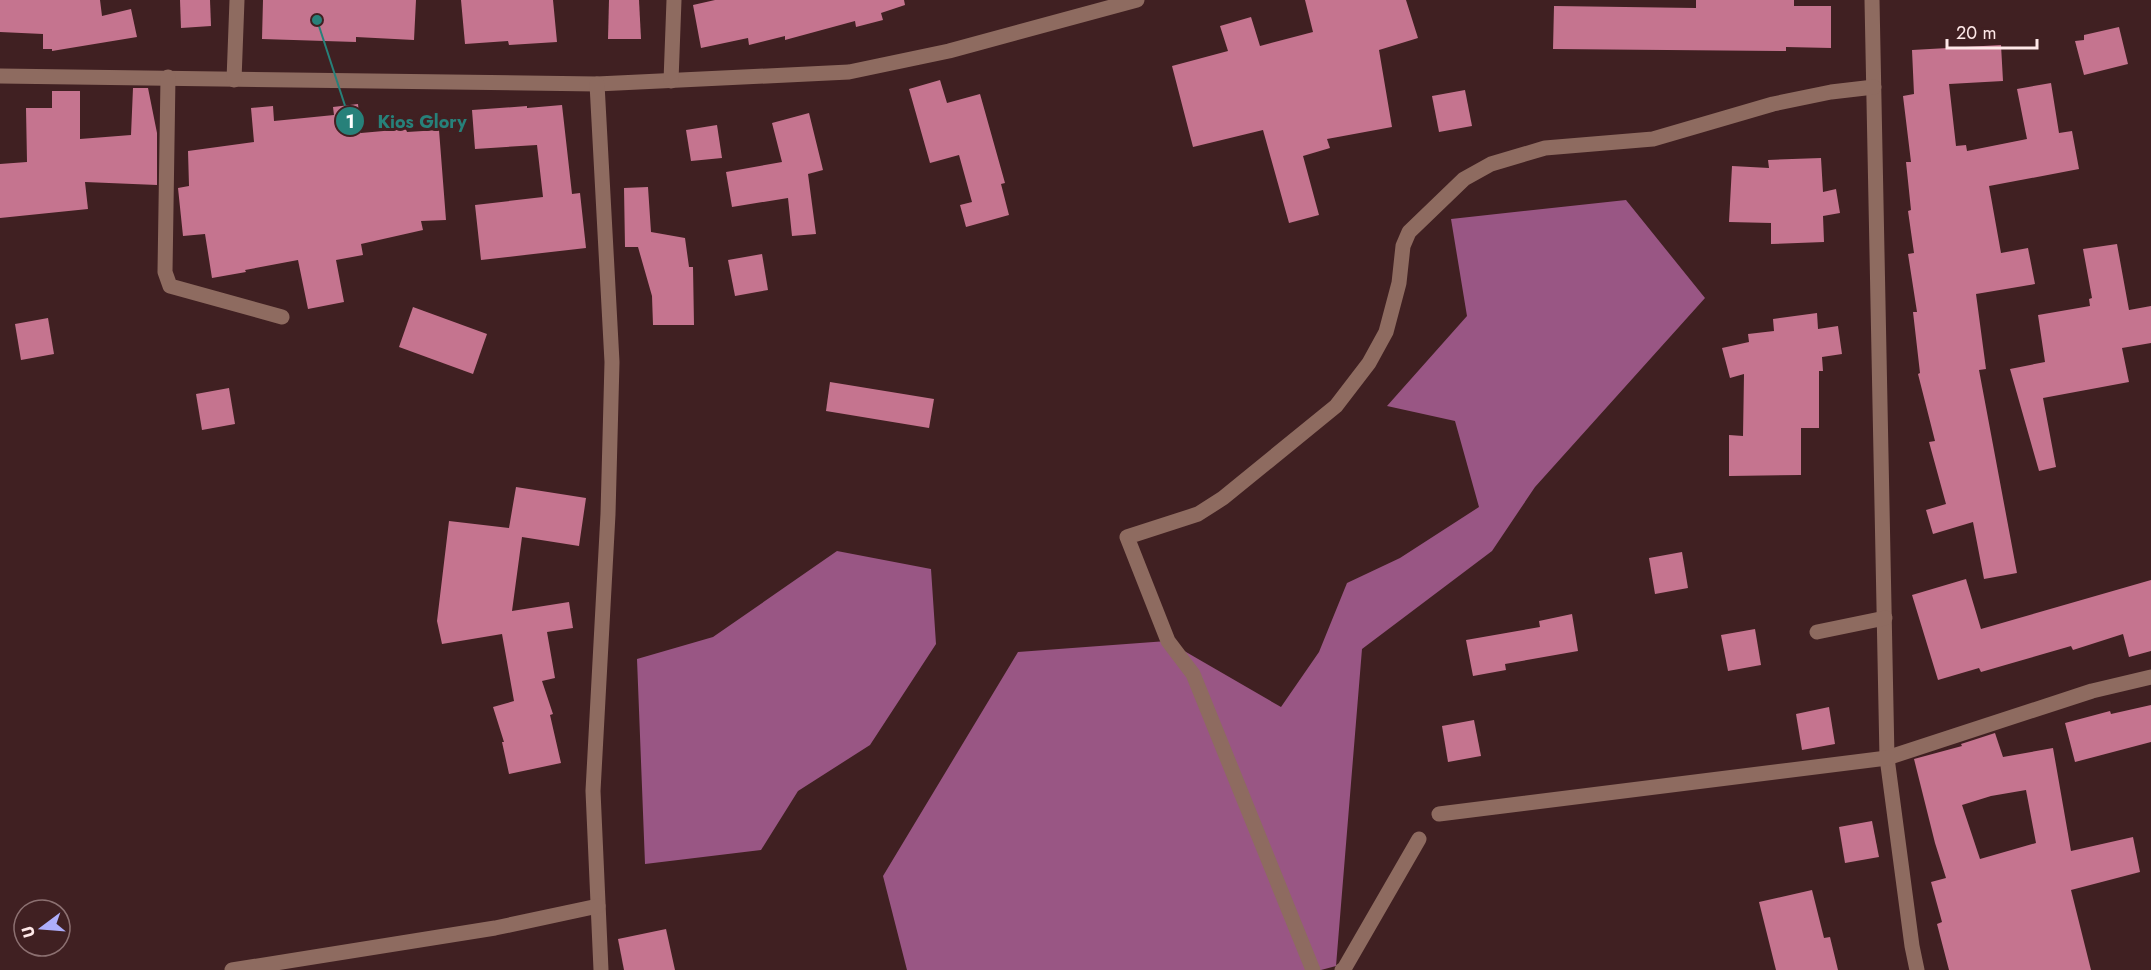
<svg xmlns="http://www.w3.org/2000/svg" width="2151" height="970" viewBox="0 0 2151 970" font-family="Jost,sans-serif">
	<rect width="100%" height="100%" fill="#402022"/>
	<g fill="#995684">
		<polygon points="1626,200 1705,298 1535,487 1492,551 1362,649 1336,966 1321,970 907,970 883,876 1018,652 1167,641 1281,707 1319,652 1347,583 1400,558 1479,507 1455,421 1387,406 1467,316 1451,219"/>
		<polygon points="837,551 931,569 936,644 870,745 798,791 761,850 645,864 637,659 713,637"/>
	</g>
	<g fill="#c5748f" fill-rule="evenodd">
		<polygon points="0,0 100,0 102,16 131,9 137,37 52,51 52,49 43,49 43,34 0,32"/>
		<polygon points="180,0 210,0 211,26 181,28"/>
		<polygon points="263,0 416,0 414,40 356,37 356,42 262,39"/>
		<polygon points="461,0 553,0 557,42 509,45 508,41 465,44"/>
		<polygon points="609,0 639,0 641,39 608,39"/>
		<polygon points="715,0 904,0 905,5 881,13 883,20 856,27 855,21 785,40 785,36 749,45 748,38 701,48 693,5"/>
		<polygon points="1305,0 1406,0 1418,38 1379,50 1392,127 1327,139 1330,148 1303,156 1319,215 1289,223 1263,130 1193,147 1172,66 1228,51 1220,26 1251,17 1260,46 1313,32"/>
		<polygon points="1696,0 1794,0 1794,6 1831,6 1831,48 1786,47 1786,51 1553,49 1554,6 1696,8"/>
		<polygon points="2119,27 2128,64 2084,75 2075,41 2084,40 2084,35"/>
		<polygon points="2001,45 2003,81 1949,84 1956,146 1966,145 1967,151 2027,139 2017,89 2051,83 2059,133 2072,131 2079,169 1989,186 2001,253 2028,248 2035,284 1976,294 1986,369 1979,370 2017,573 1984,579 1973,522 1933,534 1926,510 1946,504 1929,442 1935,441 1918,374 1920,373 1913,312 1917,312 1908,254 1914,253 1908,211 1911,210 1906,162 1911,162 1903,96 1914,94 1912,50"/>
		<polygon points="940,80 947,103 980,94 1005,183 1001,184 1009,215 966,227 960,205 972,202 959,155 930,163 909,89"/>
		<polygon points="133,88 148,88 157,133 157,185 85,182 88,209 0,218 0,164 27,162 26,108 52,108 52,91 80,91 80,139 131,135"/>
		<polygon points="1465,90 1472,126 1439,132 1432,96"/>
		<polygon points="358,104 361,133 406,129 407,132 439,130 446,220 421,221 423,230 361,244 363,255 336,260 344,302 308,309 298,260 245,270 246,272 212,278 205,234 183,236 178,188 189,186 188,151 254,142 251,108 273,106 274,121 334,115 333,107"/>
		<polygon points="562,105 572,194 580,193 586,248 481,260 475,205 543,197 537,145 475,149 472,110 527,106 527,108"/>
		<polygon points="809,113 823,170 808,174 816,234 792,236 788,198 732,207 726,172 782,162 772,123"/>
		<polygon points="717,125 722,158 691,161 686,130"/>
		<polygon points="1821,158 1823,192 1836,189 1840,213 1823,216 1824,242 1771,244 1771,223 1729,222 1732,166 1769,168 1768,160"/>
		<polygon points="648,187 651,232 685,238 689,267 693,267 694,325 653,325 652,296 638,247 625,247 624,188"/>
		<polygon points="2117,244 2129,310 2151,306 2151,343 2122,348 2129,382 2043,398 2056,467 2039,471 2010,369 2045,362 2038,315 2090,306 2089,299 2092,298 2083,249"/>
		<polygon points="762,254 768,290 735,296 728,260"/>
		<polygon points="413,307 487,334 473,374 399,347"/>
		<polygon points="1817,313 1818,329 1838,326 1842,354 1822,357 1823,371 1819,371 1819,428 1801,428 1801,475 1729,476 1729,435 1743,436 1744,374 1730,378 1722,348 1749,342 1748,334 1774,331 1773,319"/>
		<polygon points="48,318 54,354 21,360 15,324"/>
		<polygon points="830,382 934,399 929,428 826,411"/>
		<polygon points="229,388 235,424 202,430 196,394"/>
		<polygon points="516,487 586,498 579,546 522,537 512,611 569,602 573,628 547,632 555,678 542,681 553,714 550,715 561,763 509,774 502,742 504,742 493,707 514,701 502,634 442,644 437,621 449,521 509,528"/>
		<polygon points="1682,552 1688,588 1655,594 1649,558"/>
		<polygon points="1966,579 1981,629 2151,580 2151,651 2129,657 2123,634 2073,650 2071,646 1981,672 1979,668 1938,680 1912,595"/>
		<polygon points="1572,614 1578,651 1505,664 1506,670 1473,676 1466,640 1540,627 1539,621"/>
		<polygon points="1755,629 1761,665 1728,671 1721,635"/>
		<polygon points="2151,705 2151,742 2075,762 2065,723 2110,711 2111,714"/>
		<polygon points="1829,707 1835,744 1802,750 1796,714"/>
		<polygon points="1474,720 1481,756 1448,762 1442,726"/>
		<path d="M 1995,733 L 2003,757 L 2053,748 L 2071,851 L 2133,837 L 2140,872 L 2071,890 L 2091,970 L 1949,970 L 1937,924 L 1942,922 L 1931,882 L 1946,878 L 1935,843 L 1914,759 L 1962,746 L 1961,744 ZM 2026,790 L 2036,843 L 1980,859 L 1962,805 L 1991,796 Z"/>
		<polygon points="1872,821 1879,857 1845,863 1839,827"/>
		<polygon points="1812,890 1824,938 1830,937 1838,970 1776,970 1759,902"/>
		<polygon points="666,929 675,970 624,970 618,939"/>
	</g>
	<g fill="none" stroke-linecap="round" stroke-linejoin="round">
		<g stroke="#8e6b60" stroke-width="15">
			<polyline points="1872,0 1887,758 1912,946 1917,970"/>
			<polyline points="0,76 597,84 849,72 949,51 1137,0"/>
			<polyline points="168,77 165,272 170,286 282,317"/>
			<polyline points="234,80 237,0"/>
			<polyline points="671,81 674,0"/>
			<polyline points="597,84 612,362 608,514 593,791 601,970"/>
			<polyline points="1817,632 1885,618"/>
			<polyline points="1439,814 1887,758 2092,691 2151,677"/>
			<polyline points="232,970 495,928 598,906"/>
			<polyline points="1313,970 1193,674 1168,641 1127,537 1198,514 1223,498 1336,406 1369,363 1386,332 1399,283 1403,246 1409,232 1464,179 1491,164 1545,148 1653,139 1773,104 1831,92 1874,87"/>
			<polyline points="1342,970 1344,969 1419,839"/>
		</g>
	</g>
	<path fill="none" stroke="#27817a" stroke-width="2" d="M317 20L350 121"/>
	<g fill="#27817a" stroke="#402022" stroke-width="2">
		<circle cx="317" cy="20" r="6"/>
		<circle cx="350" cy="121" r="15"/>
	</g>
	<g font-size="18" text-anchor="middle" font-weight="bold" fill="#fff">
		<text x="350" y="128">1</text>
	</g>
	<g font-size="18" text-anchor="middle" font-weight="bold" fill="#27817a" stroke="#402022" stroke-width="6" stroke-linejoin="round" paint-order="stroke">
		<text x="422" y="128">Kios Glory</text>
	</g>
	<g transform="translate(42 928) rotate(254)"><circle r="28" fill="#402022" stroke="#8c7071" stroke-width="1.5"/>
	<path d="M0-4.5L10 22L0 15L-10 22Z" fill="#aeaefb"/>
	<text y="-9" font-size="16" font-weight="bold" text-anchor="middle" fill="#fee8e8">U</text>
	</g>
	<path d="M1947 39v9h90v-9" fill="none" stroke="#fee8e8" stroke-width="3"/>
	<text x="1956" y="39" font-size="18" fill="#fee8e8" stroke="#402022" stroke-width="4.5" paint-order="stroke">20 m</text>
</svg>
